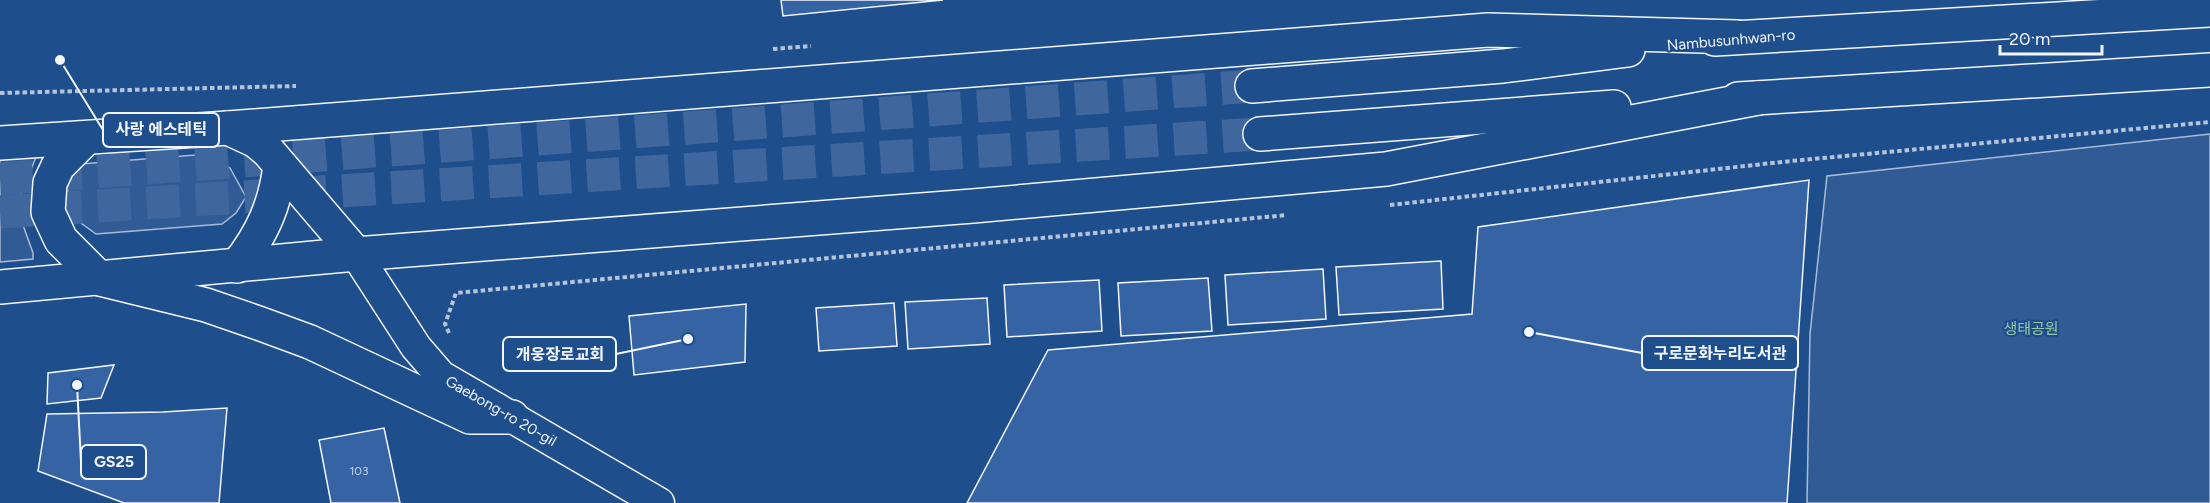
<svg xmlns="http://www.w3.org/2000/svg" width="2210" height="503" viewBox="0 0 2210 503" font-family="Figtree,'Noto Sans KR',sans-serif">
	<rect width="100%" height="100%" fill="#1f4e8c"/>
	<g fill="#305b95" stroke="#a8bbd7" stroke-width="1.5">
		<polygon points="2210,134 2210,503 1807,503 1810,334 1827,176"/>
		<polygon points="40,147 20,197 23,225 33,253 33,259 0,262 0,150"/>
		<polygon points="208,154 230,168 246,197 236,213 222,224 96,234 67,213 69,172 81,164"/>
	</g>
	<g fill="#3563a3" stroke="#f2f6ff" stroke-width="1.5">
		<polygon points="781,0 943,0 783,16"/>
		<polygon points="1809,180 1787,503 967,503 1048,350 1472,314 1478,227"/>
		<polygon points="1441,261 1443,309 1339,315 1336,267"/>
		<polygon points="1323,269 1326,319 1228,325 1225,275"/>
		<polygon points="1208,278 1212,331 1121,336 1118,283"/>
		<polygon points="1099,280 1102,331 1007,337 1004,285"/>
		<polygon points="987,298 990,344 908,349 905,302"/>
		<polygon points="894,303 897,346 819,351 816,308"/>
		<polygon points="746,304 745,362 634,375 629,316"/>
		<polygon points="114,365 101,398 47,404 48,373"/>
		<polygon points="227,408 219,503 124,503 38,471 47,414 163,412"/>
		<polygon points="384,428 400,503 331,503 319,440"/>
	</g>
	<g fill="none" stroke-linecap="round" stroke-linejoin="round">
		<g stroke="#3f679d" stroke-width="33" stroke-dasharray="33 16" stroke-linecap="butt">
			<polyline points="0,179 1252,86"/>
			<polyline points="0,212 1260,134"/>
		</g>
		<g stroke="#f2f6ff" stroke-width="33">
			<polyline id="minor" points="356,254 416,347 441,376 659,503"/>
		</g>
		<g stroke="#f2f6ff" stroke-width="36">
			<g id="primary">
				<polyline points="1715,39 2210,10"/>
				<polyline points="1252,86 1503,66 1628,50"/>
				<polyline points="1738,99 2210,70"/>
				<polyline points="228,128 256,141 268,151 356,254"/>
				<polyline points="1260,134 1614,107"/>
				<polyline points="85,139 58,166 50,183 48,212 61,240 100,279 206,305 261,324 310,342 470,417 512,417"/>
				<polyline points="0,143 228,128 1488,30 1737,37"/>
				<path d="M 237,266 C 262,234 275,206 280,166"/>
				<polyline points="0,287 356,254 973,206 1386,169 1758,98"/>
			</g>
		</g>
		<g stroke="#b3c4dc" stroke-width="4" stroke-dasharray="4.5 3" stroke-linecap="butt">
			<polyline points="773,49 811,46"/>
			<polyline points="0,93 296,86"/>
			<polyline points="1390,205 1791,161 2210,122"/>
			<polyline points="449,333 445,324 456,293 1287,215"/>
		</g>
		<use href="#minor" stroke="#1f4e8c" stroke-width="30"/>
		<use href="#primary" stroke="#1f4e8c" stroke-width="33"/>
	</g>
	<g text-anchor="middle" stroke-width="4.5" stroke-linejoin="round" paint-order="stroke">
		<g font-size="12" fill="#c3d1e8">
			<text x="359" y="475">103</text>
		</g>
		<g font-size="15" fill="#f2f6ff" stroke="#1f4e8c">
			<text transform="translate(1731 40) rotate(-5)" y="5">Nambusunhwan-ro</text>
			<text transform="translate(501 411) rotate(30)" y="5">Gaebong-ro 20-gil</text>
		</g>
		<g font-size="15" fill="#97c8a6" stroke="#1f4e8c">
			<text x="2031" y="334">생태공원</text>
		</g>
	</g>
	<path fill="none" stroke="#f2f6ff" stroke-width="2" d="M60 60L103 130M1529 332L1642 353M688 339L616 354M77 385L81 462"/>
	<g fill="#f2f6ff" stroke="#1f4e8c" stroke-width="2">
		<circle cx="60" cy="60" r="6"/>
		<circle cx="1529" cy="332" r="6"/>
		<circle cx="688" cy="339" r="6"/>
		<circle cx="77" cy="385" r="6"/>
	</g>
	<g fill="#1f4e8c" stroke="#f2f6ff" stroke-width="2">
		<rect x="103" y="113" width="116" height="34" rx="6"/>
		<rect x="1642" y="336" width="156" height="34" rx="6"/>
		<rect x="503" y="337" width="113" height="34" rx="6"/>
		<rect x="81" y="445" width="65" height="34" rx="6"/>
	</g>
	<g font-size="16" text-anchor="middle" font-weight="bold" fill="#f2f6ff">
		<text x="161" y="135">사랑 에스테틱</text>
		<text x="1720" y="359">구로문화누리도서관</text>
		<text x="560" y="360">개웅장로교회</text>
		<text x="114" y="467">GS25</text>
	</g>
	<path d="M2000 45v9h102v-9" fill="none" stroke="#f2f6ff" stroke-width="3"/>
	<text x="2009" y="45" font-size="18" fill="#f2f6ff" stroke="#1f4e8c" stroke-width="4.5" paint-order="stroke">20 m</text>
</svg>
